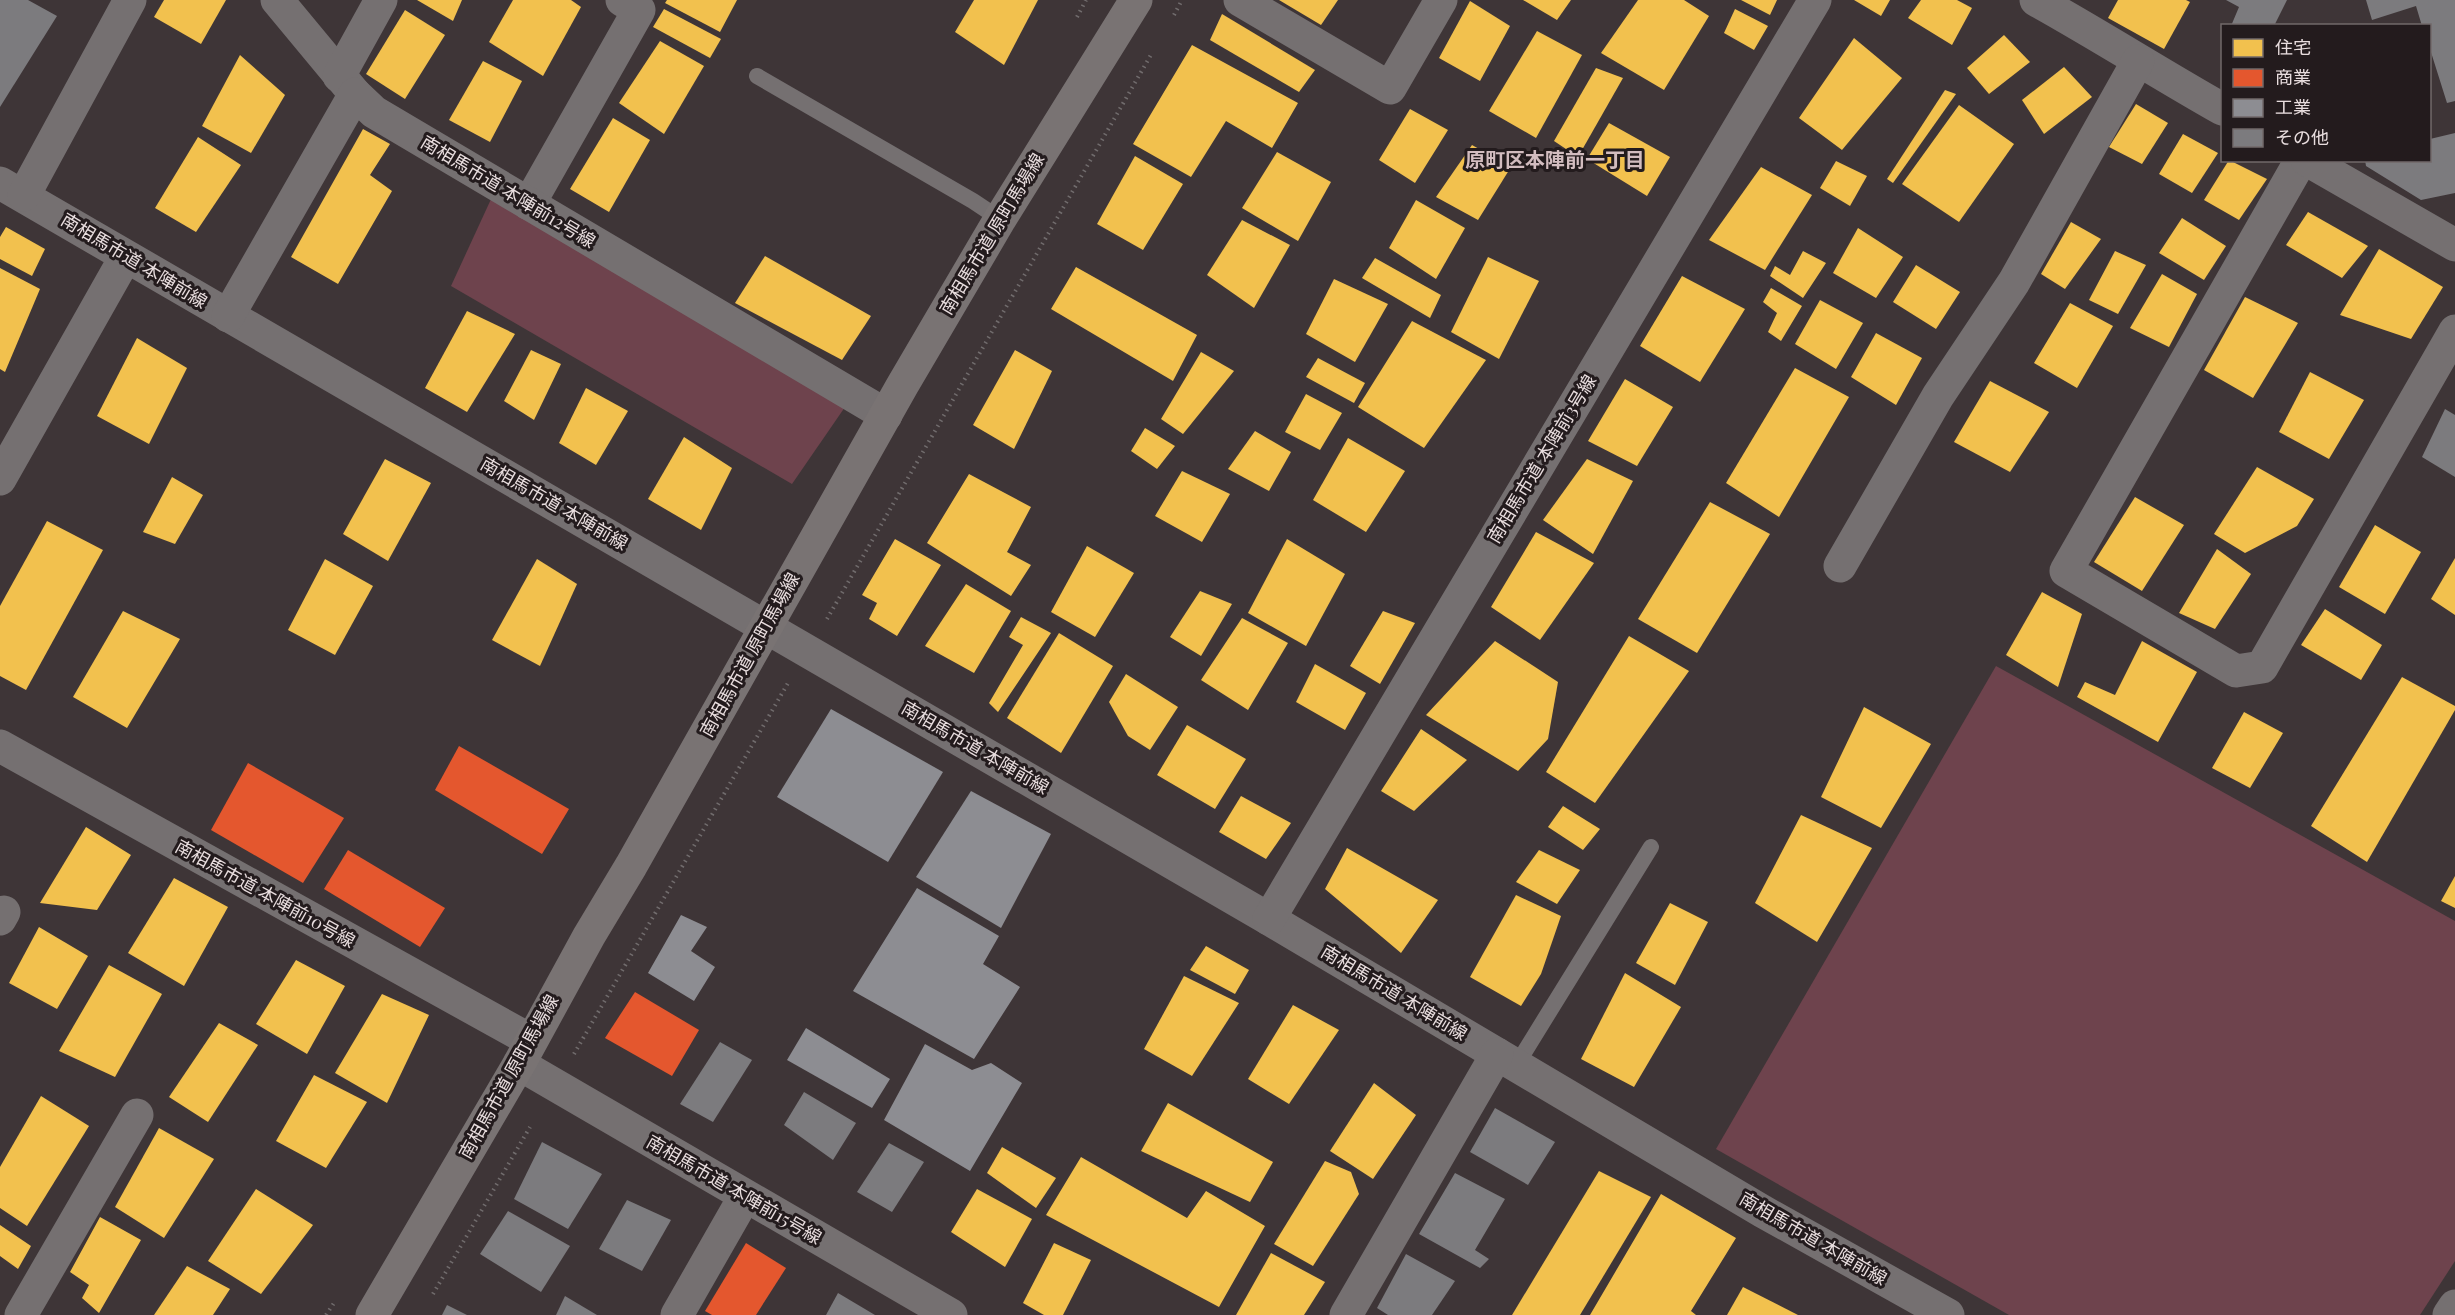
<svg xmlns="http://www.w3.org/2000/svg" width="2455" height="1315" viewBox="0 0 2455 1315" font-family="'Playfair Display','Noto Sans JP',serif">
	<rect width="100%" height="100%" fill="#3e3537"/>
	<g fill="#6e434d">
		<polygon points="492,197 845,407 792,484 451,286"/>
		<polygon points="1996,666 2455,921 2455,1261 2420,1315 2009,1315 1716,1149"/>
	</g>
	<g fill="#f2c14e">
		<polygon points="164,0 226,0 201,44 154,17"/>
		<polygon points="417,0 462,0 453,21"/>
		<polygon points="513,0 571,0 581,7 543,76 489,42"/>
		<polygon points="667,0 737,0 720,32 665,3"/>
		<polygon points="974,0 1038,0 1004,65 955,32"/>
		<polygon points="1279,0 1338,0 1321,25"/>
		<polygon points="1523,0 1571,0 1557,20"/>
		<polygon points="1638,0 1684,0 1709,16 1664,90 1601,53"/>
		<polygon points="1741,0 1777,0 1770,15"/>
		<polygon points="1854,0 1890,0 1881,16"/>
		<polygon points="1921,0 1957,0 1972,8 1952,45 1908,18"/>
		<polygon points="2118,0 2186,0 2190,2 2164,49 2108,18"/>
		<polygon points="1470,1 1510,26 1480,81 1439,58"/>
		<polygon points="664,9 721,39 710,58 653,27"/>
		<polygon points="1735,9 1768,26 1754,50 1724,33"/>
		<polygon points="405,10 445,35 405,99 366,74"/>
		<polygon points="1222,14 1315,70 1299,92 1210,40"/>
		<polygon points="1537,31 1582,55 1536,138 1489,111"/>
		<polygon points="2004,35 2030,62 1989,94 1967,68"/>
		<polygon points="1854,38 1902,78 1842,150 1799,118"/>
		<polygon points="660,41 704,66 664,134 619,103"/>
		<polygon points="1192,45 1298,103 1272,148 1226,121 1191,177 1133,144"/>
		<polygon points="240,55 285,95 251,153 202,126"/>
		<polygon points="483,61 522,81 490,142 449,120"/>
		<polygon points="2064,67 2092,97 2044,134 2022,100"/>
		<polygon points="1596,68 1623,78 1578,157 1554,141"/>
		<polygon points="1945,90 1956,94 1893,183 1887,179"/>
		<polygon points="2136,104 2168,123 2142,164 2109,147"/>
		<polygon points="1959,105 2014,144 1959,222 1902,184"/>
		<polygon points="1410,109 1448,130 1415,183 1379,160"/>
		<polygon points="613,118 650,140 609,212 570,189"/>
		<polygon points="1609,123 1670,157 1647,196 1587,159"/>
		<polygon points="363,129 390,144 370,175 392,191 338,284 291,257"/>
		<polygon points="2183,134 2218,153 2192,193 2159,174"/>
		<polygon points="198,137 241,165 196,232 155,208"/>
		<polygon points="1472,145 1511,167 1478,220 1436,197"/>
		<polygon points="1277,152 1331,182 1298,241 1242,208"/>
		<polygon points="1135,156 1183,184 1143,250 1097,224"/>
		<polygon points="2229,160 2267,179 2239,220 2204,200"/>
		<polygon points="1836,161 1867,176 1850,206 1820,188"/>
		<polygon points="1761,167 1812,195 1765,270 1709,240"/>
		<polygon points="1416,200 1465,228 1436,279 1389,248"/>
		<polygon points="2308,212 2368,246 2342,278 2286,245"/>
		<polygon points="2182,218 2226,246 2204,280 2159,253"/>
		<polygon points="1242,220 1290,245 1254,308 1207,275"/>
		<polygon points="2071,222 2101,239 2065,289 2041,274"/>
		<polygon points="6,227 45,249 32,276 0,259 0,237"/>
		<polygon points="1858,228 1903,257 1876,298 1833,273"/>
		<polygon points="2379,249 2443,287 2411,339 2340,315"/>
		<polygon points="1803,251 1826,263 1803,298 1770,276 1775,266 1790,275"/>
		<polygon points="2115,251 2146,265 2118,314 2089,300"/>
		<polygon points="765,256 871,316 842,360 735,303"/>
		<polygon points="1488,257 1539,281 1499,359 1451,332"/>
		<polygon points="1375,258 1441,295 1430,318 1362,278"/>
		<polygon points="1916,265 1960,292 1936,329 1893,302"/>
		<polygon points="1076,267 1197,335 1173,381 1051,309"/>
		<polygon points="0,268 40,289 5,372 0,369"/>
		<polygon points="2162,274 2197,294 2169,347 2130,328"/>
		<polygon points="1682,276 1745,309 1700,382 1640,346"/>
		<polygon points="1334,279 1388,304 1355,362 1306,334"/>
		<polygon points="1771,288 1802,306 1781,341 1768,332 1777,313 1763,302"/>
		<polygon points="2245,297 2298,323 2253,398 2204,370"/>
		<polygon points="1820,300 1863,323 1836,369 1795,344"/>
		<polygon points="2070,303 2113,326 2077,388 2034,363"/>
		<polygon points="467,311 515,334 467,412 425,388"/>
		<polygon points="1412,321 1486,360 1424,448 1358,407"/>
		<polygon points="1876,333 1922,358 1896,405 1851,377"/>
		<polygon points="137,338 187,368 149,444 97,416"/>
		<polygon points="531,350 561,364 534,420 504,401"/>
		<polygon points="1015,350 1052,371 1014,449 973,425"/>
		<polygon points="1201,352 1234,371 1183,434 1161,419"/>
		<polygon points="1318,358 1365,383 1354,403 1306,377"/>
		<polygon points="1795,368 1849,397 1779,517 1726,483"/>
		<polygon points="2310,372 2364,400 2329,459 2279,432"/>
		<polygon points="1625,379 1673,407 1637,466 1588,441"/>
		<polygon points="1990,381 2049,412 2010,472 1954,442"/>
		<polygon points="586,388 628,411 596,465 559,443"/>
		<polygon points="1306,394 1342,413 1320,450 1285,432"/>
		<polygon points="1145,428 1175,446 1157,469 1131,451"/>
		<polygon points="1255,431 1291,452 1269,491 1228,469"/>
		<polygon points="684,437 732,468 701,530 648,499"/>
		<polygon points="1348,438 1405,471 1366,532 1313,500"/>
		<polygon points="385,459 431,483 388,561 343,534"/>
		<polygon points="1587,459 1633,481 1593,554 1543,520"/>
		<polygon points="2257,467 2314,499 2297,526 2245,553 2214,534"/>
		<polygon points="1182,471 1230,494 1202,542 1155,516"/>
		<polygon points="969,474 1031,507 1007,552 1031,565 1011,596 927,543"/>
		<polygon points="172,477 203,495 175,544 143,532"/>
		<polygon points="2135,497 2184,525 2142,591 2094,562"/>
		<polygon points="1710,502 1770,534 1697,653 1638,619"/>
		<polygon points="47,521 103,550 26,690 0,676 0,606"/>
		<polygon points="2375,525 2421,552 2385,614 2339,587"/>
		<polygon points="1536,532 1594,563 1540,640 1491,607"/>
		<polygon points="895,539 941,565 897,636 869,619 877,603 862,595"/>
		<polygon points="1287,539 1345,574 1306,646 1248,613"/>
		<polygon points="1087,546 1134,573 1095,637 1051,612"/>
		<polygon points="2217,549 2251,574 2215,629 2179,613"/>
		<polygon points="2455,558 2455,615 2431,599"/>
		<polygon points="325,559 373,586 335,655 288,630"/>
		<polygon points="537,559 577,584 540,666 492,640"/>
		<polygon points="966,584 1011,611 974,673 925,646"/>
		<polygon points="1200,591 1232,604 1201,656 1170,637"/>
		<polygon points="2042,592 2082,614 2058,687 2006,655"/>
		<polygon points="2325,609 2382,645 2361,680 2301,645"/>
		<polygon points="123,611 180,639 127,728 73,697"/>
		<polygon points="1383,611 1415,623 1380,684 1350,666"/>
		<polygon points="1021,617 1051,633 998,712 989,703 1023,645 1009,637"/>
		<polygon points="1242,618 1288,643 1248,710 1201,680"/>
		<polygon points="1059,633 1113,666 1061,753 1007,718"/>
		<polygon points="1629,636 1689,671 1595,803 1546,772"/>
		<polygon points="1495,641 1558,682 1548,739 1518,771 1426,715"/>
		<polygon points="2142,641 2197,672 2158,742 2077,697 2085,682 2115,695"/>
		<polygon points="1315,664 1366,693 1345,730 1296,702"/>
		<polygon points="1126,674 1178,707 1150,750 1128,736 1109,702"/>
		<polygon points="2402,677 2455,706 2455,710 2367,862 2311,826"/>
		<polygon points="1864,707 1931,744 1881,828 1821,797"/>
		<polygon points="2244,712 2283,733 2250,788 2212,768"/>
		<polygon points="1187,725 1246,759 1215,809 1157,775"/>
		<polygon points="1421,729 1467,760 1414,811 1381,791"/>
		<polygon points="1241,796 1291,823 1266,859 1219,832"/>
		<polygon points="1563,806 1600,829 1583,850 1548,827"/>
		<polygon points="1801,815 1872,848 1817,942 1755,903"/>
		<polygon points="86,827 131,855 97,910 40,903"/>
		<polygon points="1347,848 1438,900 1401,953 1325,889"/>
		<polygon points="1539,850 1580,870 1557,904 1516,882"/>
		<polygon points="2455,876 2455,908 2441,901"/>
		<polygon points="174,878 228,907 184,986 128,953"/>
		<polygon points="1516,895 1561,916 1541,974 1521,1006 1470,977"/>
		<polygon points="1670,903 1708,922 1675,985 1636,963"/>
		<polygon points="39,927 88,956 57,1009 9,983"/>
		<polygon points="1206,946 1249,970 1235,994 1190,970"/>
		<polygon points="296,960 345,986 307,1054 256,1024"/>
		<polygon points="109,965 162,994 115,1077 59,1051"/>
		<polygon points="1625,973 1681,1007 1634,1087 1581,1059"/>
		<polygon points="1184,976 1239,1003 1192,1076 1144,1049"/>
		<polygon points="382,994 429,1015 387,1103 335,1073"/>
		<polygon points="1293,1005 1339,1030 1289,1104 1248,1079"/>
		<polygon points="219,1023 258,1045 208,1122 169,1097"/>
		<polygon points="314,1075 367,1102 326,1168 276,1141"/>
		<polygon points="1374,1083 1416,1115 1373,1179 1330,1151"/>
		<polygon points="41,1096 89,1126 27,1226 0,1208 0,1167"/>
		<polygon points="1168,1103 1273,1162 1250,1202 1141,1151"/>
		<polygon points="159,1128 214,1159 164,1238 115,1207"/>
		<polygon points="1002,1147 1056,1178 1036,1208 987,1173"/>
		<polygon points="1081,1157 1187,1218 1206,1191 1265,1226 1219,1307 1046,1215"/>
		<polygon points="1325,1161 1351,1172 1359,1194 1313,1266 1274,1244"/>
		<polygon points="1599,1171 1651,1197 1580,1315 1512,1315"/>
		<polygon points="256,1189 313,1225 261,1294 208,1261"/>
		<polygon points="977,1189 1032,1219 1005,1267 951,1232"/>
		<polygon points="1661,1194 1736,1238 1691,1311 1696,1315 1590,1315"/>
		<polygon points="100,1217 141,1240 99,1313 82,1298 89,1285 70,1272"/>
		<polygon points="0,1225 31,1246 18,1269 0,1256"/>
		<polygon points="1054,1243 1091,1260 1063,1315 1044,1315 1023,1303"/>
		<polygon points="1271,1253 1325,1282 1304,1315 1236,1315"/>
		<polygon points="187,1266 230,1289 213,1315 154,1315"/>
		<polygon points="1743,1287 1798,1315 1727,1315"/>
	</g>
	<g fill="#e4572e">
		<polygon points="459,746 569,809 542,854 435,790"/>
		<polygon points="248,763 344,818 303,883 211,830"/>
		<polygon points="348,850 445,908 420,947 324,889"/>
		<polygon points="635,992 699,1030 672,1076 605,1038"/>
		<polygon points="746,1243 786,1268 756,1315 712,1315 705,1311"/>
	</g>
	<g fill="#8d8d92">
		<polygon points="831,709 943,772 888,862 777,797"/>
		<polygon points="971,791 1051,834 1001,928 916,877"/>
		<polygon points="917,888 999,936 983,964 1020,987 974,1059 853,991"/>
		<polygon points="681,915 707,927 691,951 715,967 694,1001 648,973"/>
		<polygon points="806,1028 890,1079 872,1108 787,1060"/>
		<polygon points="925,1044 972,1070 991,1063 1022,1083 970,1171 884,1120"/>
	</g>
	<g fill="#7c7b7e">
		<polygon points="0,0 28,0 57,16 0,107"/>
		<polygon points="2226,0 2287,0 2274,26 2231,26 2239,7"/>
		<polygon points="2366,0 2455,0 2455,101 2447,103 2430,49 2430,26 2422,26 2416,6 2372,20"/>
		<polygon points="2455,133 2455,193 2421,200 2366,166 2365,160 2430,160 2430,139"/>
		<polygon points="2445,409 2455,415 2455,477 2422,457"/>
		<polygon points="720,1042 752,1060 713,1122 680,1104"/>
		<polygon points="804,1092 856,1123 833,1160 784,1125"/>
		<polygon points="1495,1108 1555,1142 1528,1185 1470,1152"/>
		<polygon points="542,1142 602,1174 568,1229 514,1199"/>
		<polygon points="889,1143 924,1162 892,1212 857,1192"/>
		<polygon points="1455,1173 1505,1199 1475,1250 1489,1259 1480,1268 1419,1234"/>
		<polygon points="627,1200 671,1220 642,1271 599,1249"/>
		<polygon points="508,1211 570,1246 541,1292 480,1254"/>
		<polygon points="1406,1254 1455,1281 1432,1315 1388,1315 1377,1308"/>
		<polygon points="838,1293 875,1315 826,1315"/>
		<polygon points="565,1296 597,1315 556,1315"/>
		<polygon points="447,1305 467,1315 442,1315"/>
	</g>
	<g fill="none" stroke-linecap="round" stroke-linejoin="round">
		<g stroke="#716c6d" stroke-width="4" stroke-dasharray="1.5 4.5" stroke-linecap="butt">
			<polyline points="1174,15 1182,0"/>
			<polyline points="1077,17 1086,0"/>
			<polyline points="827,619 1152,53"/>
			<polyline points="574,1054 788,683"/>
			<polyline points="433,1294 530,1127"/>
			<polyline points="326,1315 334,1303"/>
		</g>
		<g stroke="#757071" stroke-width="16">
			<polyline points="757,76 973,201 1000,219"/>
			<polyline points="1517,1064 1651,847"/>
		</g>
		<g stroke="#757071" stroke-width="33">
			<polyline points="277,0 355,94"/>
			<polyline points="1240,0 1390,88 1441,0"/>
			<path d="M 2036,0 C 2099,35 2160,74 2222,109"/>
			<polyline points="339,76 381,0"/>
			<polyline points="2301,160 2066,571 2236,671 2262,667 2455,331"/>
			<polyline points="2307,160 2455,245"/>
			<polyline points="0,183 1269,919 1762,1211 1948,1315"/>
			<polyline points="24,195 130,0"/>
			<polyline points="529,204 639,10 622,0"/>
			<polyline points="228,316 355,94 374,112 886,415"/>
			<polyline points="0,479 125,258"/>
			<polyline points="1840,566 1938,396 2014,282 2138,61"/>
			<polyline points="0,746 530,1040"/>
			<polyline points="0,919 4,912"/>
			<polyline points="1269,919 1815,0"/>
			<polyline points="519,1064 951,1315"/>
			<polyline points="21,1315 137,1115"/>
			<polyline points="677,1315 745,1196"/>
			<polyline points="1346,1315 1497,1054"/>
			<polyline points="2449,1315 2455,1306"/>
		</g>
		<polyline stroke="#797373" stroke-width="33" points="372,1315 519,1064 589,936 631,866 902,386 1000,219 1136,0"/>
	</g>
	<g text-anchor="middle" stroke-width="6" stroke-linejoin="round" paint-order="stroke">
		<g font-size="18" fill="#e8ddde" stroke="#231b1d">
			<text transform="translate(508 192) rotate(31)" y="6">南相馬市道 本陣前12号線</text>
			<text transform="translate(992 234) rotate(-59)" y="6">南相馬市道 原町馬場線</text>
			<text transform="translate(134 261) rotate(31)" y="6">南相馬市道 本陣前線</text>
			<text transform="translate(1542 459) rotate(-59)" y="6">南相馬市道 本陣前3号線</text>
			<text transform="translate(554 504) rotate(30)" y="6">南相馬市道 本陣前線</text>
			<text transform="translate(750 655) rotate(-61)" y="6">南相馬市道 原町馬場線</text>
			<text transform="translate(975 748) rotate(30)" y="6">南相馬市道 本陣前線</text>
			<text transform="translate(265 894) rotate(29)" y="6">南相馬市道 本陣前10号線</text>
			<text transform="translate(1394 993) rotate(31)" y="6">南相馬市道 本陣前線</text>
			<text transform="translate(509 1077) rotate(-61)" y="6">南相馬市道 原町馬場線</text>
			<text transform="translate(734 1190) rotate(30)" y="6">南相馬市道 本陣前15号線</text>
			<text transform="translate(1813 1239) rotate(30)" y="6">南相馬市道 本陣前線</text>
		</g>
		<g font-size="20" font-weight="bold" fill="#d2bcbf" stroke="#231b1d">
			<text x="1555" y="167">原町区本陣前一丁目</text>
		</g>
	</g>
	<rect x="2221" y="24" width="210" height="138" fill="#231b1d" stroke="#72696a" stroke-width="1.5"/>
	<rect x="2233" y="39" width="30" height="18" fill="#f2c14e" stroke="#72696a" stroke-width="1.5"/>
	<text x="2275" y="54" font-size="18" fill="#e8ddde">住宅</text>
	<rect x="2233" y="69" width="30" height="18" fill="#e4572e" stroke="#72696a" stroke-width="1.5"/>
	<text x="2275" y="84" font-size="18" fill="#e8ddde">商業</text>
	<rect x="2233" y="99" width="30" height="18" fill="#8d8d92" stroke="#72696a" stroke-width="1.5"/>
	<text x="2275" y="114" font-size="18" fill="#e8ddde">工業</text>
	<rect x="2233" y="129" width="30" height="18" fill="#7c7b7e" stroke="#72696a" stroke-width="1.5"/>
	<text x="2275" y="144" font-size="18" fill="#e8ddde">その他</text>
</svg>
